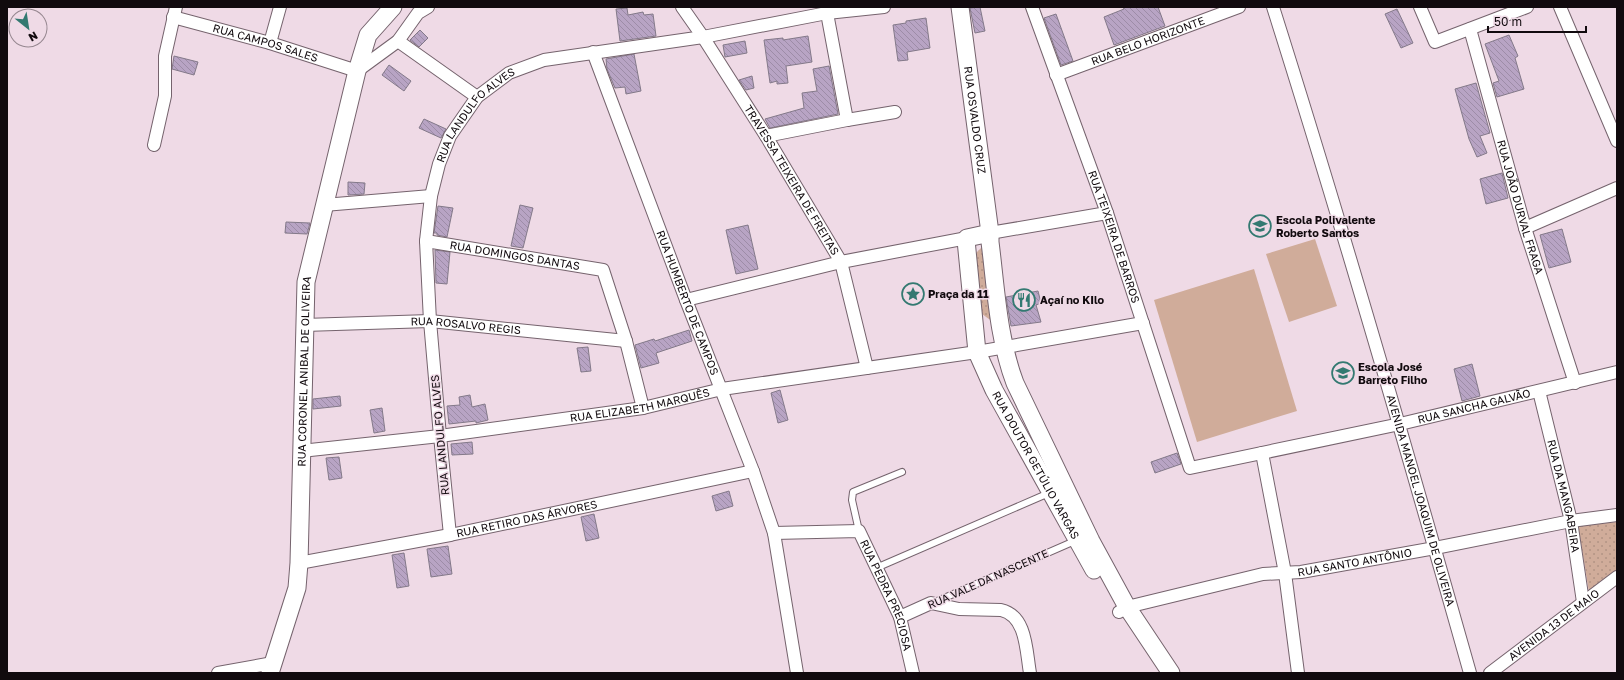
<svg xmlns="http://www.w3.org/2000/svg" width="1624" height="680" viewBox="0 0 1624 680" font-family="'Golos Text',sans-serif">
	<defs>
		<pattern id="park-dots" width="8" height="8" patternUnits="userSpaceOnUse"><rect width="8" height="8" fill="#d0ac9a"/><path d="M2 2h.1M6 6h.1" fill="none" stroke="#b29384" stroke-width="1.8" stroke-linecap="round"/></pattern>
		<pattern id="building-back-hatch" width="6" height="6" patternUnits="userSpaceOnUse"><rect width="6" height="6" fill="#b8a4c4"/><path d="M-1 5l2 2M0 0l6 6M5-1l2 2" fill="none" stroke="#9d8ca7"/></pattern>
	</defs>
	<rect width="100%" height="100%" fill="#efdae6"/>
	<g fill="url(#park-dots)">
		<polygon points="984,245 993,322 982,314 980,310 974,257 977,252"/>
		<polygon points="1617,522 1617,572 1589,592 1578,526"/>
	</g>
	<g fill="#d0ac9a">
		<polygon points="1315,239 1337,306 1289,322 1266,254"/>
		<polygon points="1254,269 1297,411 1197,442 1154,300"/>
	</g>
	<g fill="url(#building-back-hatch)" stroke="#837989">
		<polygon points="980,7 985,31 975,33 970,8"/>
		<polygon points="1123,7 1158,7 1165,26 1114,45 1104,17 1124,9"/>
		<polygon points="627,8 628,15 643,12 644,15 653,14 656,36 620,41 616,9"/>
		<polygon points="1397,9 1413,43 1401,48 1385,14"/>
		<polygon points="1056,14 1073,61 1061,65 1044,18"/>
		<polygon points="926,18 930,48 907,52 908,60 898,61 893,25 906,23 906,21"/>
		<polygon points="420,30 428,38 419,47 410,40"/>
		<polygon points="1509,35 1518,56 1515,58 1524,89 1497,97 1493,83 1499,81 1485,44"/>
		<polygon points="808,36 812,62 786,66 788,83 777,84 777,81 770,83 764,40 783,38 783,40"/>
		<polygon points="745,41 747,53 725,57 723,45"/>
		<polygon points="634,54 641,91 626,94 625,87 615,88 607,69 606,59"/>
		<polygon points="174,56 198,62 194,75 172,69"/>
		<polygon points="389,65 411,81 404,91 382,75"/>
		<polygon points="829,66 838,114 770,128 765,119 804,108 802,93 817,91 813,69"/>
		<polygon points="752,76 754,88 746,90 739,80"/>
		<polygon points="1476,83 1490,133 1480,136 1487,153 1477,157 1469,139 1455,89"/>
		<polygon points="424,119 446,129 441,138 419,128"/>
		<polygon points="1502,173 1508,198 1486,204 1480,179"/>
		<polygon points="348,182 365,183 364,194 348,195"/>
		<polygon points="520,205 533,208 523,248 511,246"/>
		<polygon points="438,206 453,208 447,237 437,235 437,233 434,233"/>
		<polygon points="286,222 310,223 307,234 285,233"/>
		<polygon points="748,225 758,269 736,274 726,230"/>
		<polygon points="1562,229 1571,262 1549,268 1540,235"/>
		<polygon points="435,250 450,252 447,284 436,283"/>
		<polygon points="1038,291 1041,303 1036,305 1041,322 1011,326 1006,297"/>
		<polygon points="689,330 692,341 656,353 659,363 641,368 635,345 654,339 655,341"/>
		<polygon points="588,347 591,371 581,372 577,348"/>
		<polygon points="1472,364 1480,396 1462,401 1454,369"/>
		<polygon points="780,390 788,420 778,423 771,393"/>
		<polygon points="470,395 472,407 485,404 488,420 476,423 476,421 449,424 447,406 460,405 459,397"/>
		<polygon points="340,396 341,406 313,409 313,399"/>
		<polygon points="382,408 385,431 374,433 370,410"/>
		<polygon points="472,442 473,454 452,455 451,444"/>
		<polygon points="1177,453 1181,464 1155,473 1151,462"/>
		<polygon points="339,457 342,478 329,480 326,458"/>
		<polygon points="729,491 733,506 716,511 712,496"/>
		<polygon points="594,514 599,538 586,541 581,517"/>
		<polygon points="448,546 452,574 431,577 427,549"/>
		<polygon points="404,553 409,586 397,588 392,555"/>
	</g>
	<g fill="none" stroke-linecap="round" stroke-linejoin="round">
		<g stroke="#75636d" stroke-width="8">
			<g id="lane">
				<polyline points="859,531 852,500 853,492 902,472"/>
				<polyline points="876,568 1049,493"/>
				<polyline points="935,602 1077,540"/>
			</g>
		</g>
		<g stroke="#75636d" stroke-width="14">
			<g id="street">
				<path id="s1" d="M 682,7 L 703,37 L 766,136 L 841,262 L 867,368"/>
				<path id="s2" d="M 1032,7 L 1107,213 L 1190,468 L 1400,424 L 1617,372"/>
				<path id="s3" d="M 1273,7 C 1343,228 1407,450 1470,673"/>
				<polyline points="1420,7 1435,42 1527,7"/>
				<polyline points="1560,7 1617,141"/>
				<polyline points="827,13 847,120"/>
				<path id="s4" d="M 173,17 L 270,43 L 357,71 L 398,41 L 418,13 L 428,7"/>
				<path id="s5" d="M 1470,29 L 1525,228 L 1575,383"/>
				<polyline points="398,41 477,97"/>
				<polyline points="270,43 280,7"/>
				<path id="s6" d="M 593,52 L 686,300 L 753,471 L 774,533 L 797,673"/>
				<path id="s7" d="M 1056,75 L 1239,7"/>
				<polyline points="766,136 847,120 895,112"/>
				<polyline points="154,145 165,96 165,56 176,7"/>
				<polyline points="324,205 431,196"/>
				<polyline points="1525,228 1617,188"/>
				<polyline points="990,233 1107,213"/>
				<path id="s8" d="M 426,241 L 603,270 L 626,341 L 643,408"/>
				<polyline points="686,300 841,262 967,238"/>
				<path id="s9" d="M 304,325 L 430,321 L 626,341"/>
				<path id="s10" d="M 1539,391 L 1571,521 L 1583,602"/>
				<path id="s11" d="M 301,451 L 440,436 L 643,408 L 722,389 L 977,352 L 1143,323"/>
				<polyline points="1262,453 1285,573 1298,673"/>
				<path id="s12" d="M 774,533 L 859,531 L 900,617 L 913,673"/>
				<path id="s13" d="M 450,535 L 440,436 L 430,321 L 426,241 L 431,196 L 439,164 L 450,136 L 477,97 L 509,73 L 544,60 L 703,37 L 827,13 L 884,7"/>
				<path id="s14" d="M 299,563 L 450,535 L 753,471"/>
				<path id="s15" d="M 1119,612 L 1127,607 L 1263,574 L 1301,572 L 1435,548 L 1571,521 L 1617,515"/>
				<path d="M 900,617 L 931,603 L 959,609 L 1001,610 C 1027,616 1026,651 1030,673"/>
				<polyline points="218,673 273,663"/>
				<path id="s16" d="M 1490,673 L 1617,577"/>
			</g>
		</g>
		<g stroke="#75636d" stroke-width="19">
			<g id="secondary">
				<path id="s17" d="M 960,7 L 990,233 L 990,242 C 996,289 998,338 1015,383 L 1091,541 L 1127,607 L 1171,673"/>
				<path id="s18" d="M 990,233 L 967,238 L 966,240 L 977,352 L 994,390 L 1094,570"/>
				<path id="s19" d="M 270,673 L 297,588 L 299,563 L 306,282 L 357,71 L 368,35 L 393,7"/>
			</g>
		</g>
		<use href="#lane" stroke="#fff" stroke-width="6"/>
		<use href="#street" stroke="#fff" stroke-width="12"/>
		<use href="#secondary" stroke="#fff" stroke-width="17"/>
	</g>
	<defs>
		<g id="school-ring" transform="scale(1.15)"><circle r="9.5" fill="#efdae6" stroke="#337971" stroke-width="1.5"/><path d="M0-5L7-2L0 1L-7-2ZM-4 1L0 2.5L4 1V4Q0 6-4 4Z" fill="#337971"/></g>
		<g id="sight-ring" transform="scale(1.15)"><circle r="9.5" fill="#efdae6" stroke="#337971" stroke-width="1.5"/><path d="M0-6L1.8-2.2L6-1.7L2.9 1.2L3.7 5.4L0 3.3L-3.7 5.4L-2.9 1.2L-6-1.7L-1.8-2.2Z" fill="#337971"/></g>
		<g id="restaurant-ring" transform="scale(1.15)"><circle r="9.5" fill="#efdae6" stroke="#337971" stroke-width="1.5"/><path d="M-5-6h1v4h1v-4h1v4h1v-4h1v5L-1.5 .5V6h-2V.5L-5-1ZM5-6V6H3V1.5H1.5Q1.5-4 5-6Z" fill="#337971"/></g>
	</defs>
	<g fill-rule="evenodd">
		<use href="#school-ring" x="1260" y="226"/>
		<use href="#sight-ring" x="913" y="294"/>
		<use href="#restaurant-ring" x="1024" y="300"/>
		<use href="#school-ring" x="1343" y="373"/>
	</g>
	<g text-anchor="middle" stroke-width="3" stroke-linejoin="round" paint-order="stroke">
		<g font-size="11" fill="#110a0e" stroke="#efdae6">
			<text dy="4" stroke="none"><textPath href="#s7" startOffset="98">RUA BELO HORIZONTE</textPath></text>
			<text dy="4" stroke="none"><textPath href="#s4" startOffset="96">RUA CAMPOS SALES</textPath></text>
			<text dy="4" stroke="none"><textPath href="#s13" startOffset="436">RUA LANDULFO ALVES</textPath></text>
			<text dy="4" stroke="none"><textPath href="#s17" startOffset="114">RUA OSVALDO CRUZ</textPath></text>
			<text dy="4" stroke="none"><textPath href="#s1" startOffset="205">TRAVESSA TEIXEIRA DE FREITAS</textPath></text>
			<text dy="4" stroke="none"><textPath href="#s5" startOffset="185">RUA JOÃO DURVAL FRAGA</textPath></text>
			<text dy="4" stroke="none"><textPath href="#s2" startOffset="244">RUA TEIXEIRA DE BARROS</textPath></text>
			<text dy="4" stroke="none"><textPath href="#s8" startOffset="90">RUA DOMINGOS DANTAS</textPath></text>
			<text dy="4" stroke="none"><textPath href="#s6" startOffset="268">RUA HUMBERTO DE CAMPOS</textPath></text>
			<text dy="4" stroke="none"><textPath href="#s9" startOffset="162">RUA ROSALVO REGIS</textPath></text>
			<text dy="4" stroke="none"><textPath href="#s19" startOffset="306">RUA CORONEL ANIBAL DE OLIVEIRA</textPath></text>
			<text dy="4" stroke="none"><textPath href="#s11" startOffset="342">RUA ELIZABETH MARQUÊS</textPath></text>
			<text dy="4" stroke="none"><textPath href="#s2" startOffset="778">RUA SANCHA GALVÃO</textPath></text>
			<text transform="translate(440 435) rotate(-95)" y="4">RUA LANDULFO ALVES</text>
			<text dy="4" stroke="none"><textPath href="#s18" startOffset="266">RUA DOUTOR GETÚLIO VARGAS</textPath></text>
			<text dy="4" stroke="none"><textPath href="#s10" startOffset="108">RUA DA MANGABEIRA</textPath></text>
			<text dy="4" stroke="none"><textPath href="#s3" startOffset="515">AVENIDA MANOEL JOAQUIM DE OLIVEIRA</textPath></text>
			<text dy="4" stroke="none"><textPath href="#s14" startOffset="232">RUA RETIRO DAS ÁRVORES</textPath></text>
			<text dy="4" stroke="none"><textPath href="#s15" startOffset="242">RUA SANTO ANTÔNIO</textPath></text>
			<text transform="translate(988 579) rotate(-24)" y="4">RUA VALE DA NASCENTE</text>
			<text dy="4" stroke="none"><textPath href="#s12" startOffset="155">RUA PEDRA PRECIOSA</textPath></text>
			<text dy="4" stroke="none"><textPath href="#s16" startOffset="80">AVENIDA 13 DE MAIO</textPath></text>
		</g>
		<g font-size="11" font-weight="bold" fill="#110a0e" stroke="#efdae6" text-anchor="start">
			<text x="1276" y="224">Escola Polivalente<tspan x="1276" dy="13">Roberto Santos</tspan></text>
			<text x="928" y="298">Praça da 11</text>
			<text x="1040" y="304">Açaí no KIlo</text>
			<text x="1358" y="371">Escola José<tspan x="1358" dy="13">Barreto Filho</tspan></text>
		</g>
	</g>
	<rect width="1624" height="680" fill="none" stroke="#110a0e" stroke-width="16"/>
	<g transform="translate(28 28) rotate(150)"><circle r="19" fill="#efdae6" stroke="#968790"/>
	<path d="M0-3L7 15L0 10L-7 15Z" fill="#337971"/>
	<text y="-6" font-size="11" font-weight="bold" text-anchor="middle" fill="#110a0e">N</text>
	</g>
	<path d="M1488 26v6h98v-6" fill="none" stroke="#110a0e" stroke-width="2"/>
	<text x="1494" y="26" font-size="12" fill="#110a0e" stroke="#efdae6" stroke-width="3" paint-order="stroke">50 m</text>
</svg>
